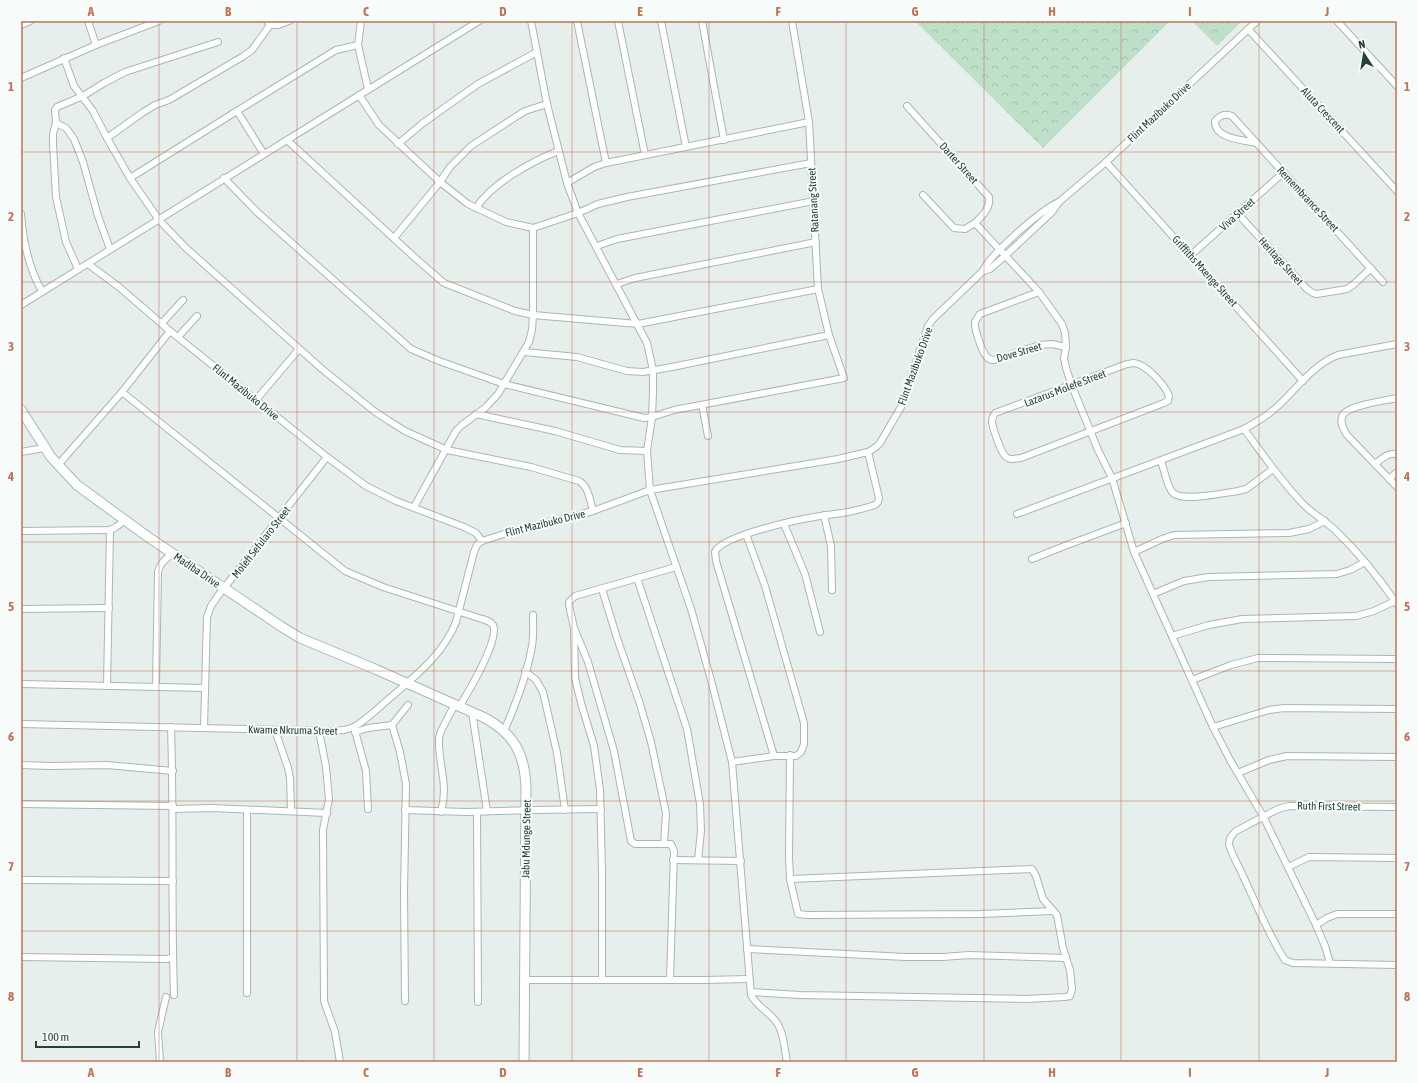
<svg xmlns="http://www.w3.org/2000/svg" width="1418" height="1083" viewBox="0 0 1418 1083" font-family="'Asap Condensed',sans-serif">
	<defs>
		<pattern id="forest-crowns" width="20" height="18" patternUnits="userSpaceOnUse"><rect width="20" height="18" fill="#bfe0c8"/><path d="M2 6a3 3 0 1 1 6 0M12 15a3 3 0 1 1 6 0" fill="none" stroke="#a4c1ad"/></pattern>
	</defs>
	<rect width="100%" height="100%" fill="#e6efeb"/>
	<g fill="url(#forest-crowns)">
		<polygon points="915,21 1170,21 1043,148"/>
		<polygon points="1192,21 1242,21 1217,46"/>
	</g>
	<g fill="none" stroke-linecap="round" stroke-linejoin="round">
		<g stroke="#a8b8b2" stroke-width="8">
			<g id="street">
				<polyline points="88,21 96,45"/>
				<polyline points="267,21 270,25 278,25 289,21"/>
				<polyline points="361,21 358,45 368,89"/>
				<path d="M 531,21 L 547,104 L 567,183 L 578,213 L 647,343 L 653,370 L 653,393 L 652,417 L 647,451 L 650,490 L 691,609 L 711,680 L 732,762 L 751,995 C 756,1005 766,1010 773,1018 C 784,1029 784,1047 787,1062"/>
				<polyline points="577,21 606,163"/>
				<polyline points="618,21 645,155"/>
				<polyline points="661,21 686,147"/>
				<polyline points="702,21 724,140"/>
				<polyline points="1337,21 1397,86"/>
				<polyline points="21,25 30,21"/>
				<polyline points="1248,29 1397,191"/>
				<path d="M 64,58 L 74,86 L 93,111 L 107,138 L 130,178 L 159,220 L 186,248 L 322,369 L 374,411 L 389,421 L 405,431 L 447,450 L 531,467 L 579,481 C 589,487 590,501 593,511"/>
				<polyline points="21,78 96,45 159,21"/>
				<polyline points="359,95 379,125 440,182 468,204 506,222 533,228 578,213 598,204 627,197 811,163"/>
				<path d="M 907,106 L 989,197 C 991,208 982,216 975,223 L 1039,292 L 1062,324 L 1065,333 L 1066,347 L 1064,358 L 1066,368 L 1072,386 L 1098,450 L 1112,478 L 1134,552 L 1213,727 L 1230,760 L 1263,816 L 1316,925 L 1325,946 L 1330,963"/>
				<polyline points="237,111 264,154"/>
				<polyline points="56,123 66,128 74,139 83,162 98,216 110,249"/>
				<polyline points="107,138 142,113 155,105 169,100 242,57 252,50 270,25"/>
				<polyline points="287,140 413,256 444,283 515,311 533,315 638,324 818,289"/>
				<path d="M 1257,143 C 1244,140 1214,139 1215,121 C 1220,115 1225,113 1232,116 L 1383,282"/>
				<polyline points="398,144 423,123 478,84 537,52"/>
				<polyline points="1106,162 1303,381"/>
				<polyline points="130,178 237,111 336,50 358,45"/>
				<polyline points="224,178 257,212 411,349 439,361 504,384 644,418 652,417 674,410 844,378 829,335 818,289 809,122 792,21"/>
				<polyline points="567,183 594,167 606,163 809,122"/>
				<polyline points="923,195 954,228 965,229 975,223"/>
				<path d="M 476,208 C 492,183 531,162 558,151"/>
				<path d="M 21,214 C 23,240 29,269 42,291"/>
				<polyline points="1238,214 1307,289 1313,293 1317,294 1347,289 1353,285 1371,268"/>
				<polyline points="394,238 440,182 450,167 471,146 517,116 525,111 547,104"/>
				<polyline points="597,246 617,239 814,201"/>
				<polyline points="1191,255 1284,172"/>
				<path d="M 88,264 L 119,287 L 170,331 L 327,457 L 366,486 L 396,501 L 464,527 L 476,533 L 482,541 L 507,533 L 593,511 L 650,490 L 838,459 L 868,452 L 876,447 L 880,443 L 901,407 L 928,326 L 933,319 L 983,271 C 990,254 1041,210 1059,202"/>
				<polyline points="78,269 66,242 56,197 53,144 53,134 56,123 55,110 57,107 83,96 104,83 125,72 218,42"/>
				<polyline points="983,271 990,269 1005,256 1052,212 1059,202 1106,162 1257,21"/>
				<polyline points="617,284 635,278 816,242"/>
				<path d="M 1039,292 L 980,314 C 978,317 976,319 975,322 C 974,329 982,351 986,356 C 988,359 991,360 994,360 L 1040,345 L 1052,344 L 1066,347"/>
				<polyline points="21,305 479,21"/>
				<polyline points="162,323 183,300"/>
				<polyline points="178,337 197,316"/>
				<polyline points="524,352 577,357 627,371 643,372 667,368 829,335"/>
				<path d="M 1134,363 C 1146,364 1165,385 1169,396 L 1168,401 L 1164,403 L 1021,458 C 1017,458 1010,461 1006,457 C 1001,453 993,429 992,422 C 992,418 993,416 995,413 L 1127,364 Z"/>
				<path d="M 122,392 L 345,571 L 383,587 L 482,619 C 486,620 490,621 493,625 C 500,640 468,692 460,706"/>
				<path d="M 1397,398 C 1385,401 1345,405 1342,417 C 1340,424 1344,430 1347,435 L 1397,487"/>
				<polyline points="256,400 299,349"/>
				<polyline points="702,405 708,436"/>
				<polyline points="476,414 555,431 620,450 647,451"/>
				<path d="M 1244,429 C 1263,455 1281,481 1303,504 C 1313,514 1326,521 1336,531 C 1359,553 1379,578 1397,604"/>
				<polyline points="21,452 44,448"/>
				<path d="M 1161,461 C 1164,469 1167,487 1173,493 C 1183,502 1224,493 1238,491 L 1246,489 L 1253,484 L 1273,469"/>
				<path d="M 1375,464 C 1382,459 1388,452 1397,454"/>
				<polyline points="58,465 122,392 170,331"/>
				<polyline points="1389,479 1397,472"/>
				<polyline points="414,507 456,431 462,425 485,408 498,394 529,342 532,330 533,315 533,228"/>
				<path d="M 1017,514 L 1244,429 C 1257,422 1269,415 1279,405 C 1297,388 1314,364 1338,355 L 1397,344"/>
				<polyline points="824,515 831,546 832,590"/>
				<polyline points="784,524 805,574 820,632"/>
				<polyline points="21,531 110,530 116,527 125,520"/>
				<polyline points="1134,552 1162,539 1174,535 1289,533 1309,529 1325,521"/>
				<polyline points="1032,559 1062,547 1126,523"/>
				<polyline points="637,578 687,729 700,804 701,831 698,860"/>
				<polyline points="602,589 617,638 640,704 651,742 666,813 664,844"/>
				<polyline points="1153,594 1184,581 1209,577 1337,574 1350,570 1365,562"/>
				<polyline points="21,609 109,608"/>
				<polyline points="574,630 575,678 581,703 594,746 600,790 602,872 602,979"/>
				<polyline points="1172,636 1209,625 1242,619 1356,616 1374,611 1395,601"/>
				<polyline points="525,671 536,680 543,692 557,753 565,810"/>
				<polyline points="1192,680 1231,665 1258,658 1397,659"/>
				<polyline points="21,684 205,688"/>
				<polyline points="107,686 110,530"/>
				<path d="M 156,686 L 158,572 C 160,563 166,559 173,553"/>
				<polyline points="472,712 487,811"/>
				<path d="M 21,724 L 330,731 L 344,730 L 354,727 C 367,719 378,708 390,698 C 415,676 443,655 456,622 L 474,552 L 477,545 L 482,541"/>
				<polyline points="392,725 400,752 406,784 404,893 405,1001"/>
				<path d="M 171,727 C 174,816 171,906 174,995"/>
				<polyline points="354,727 366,771 368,809"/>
				<polyline points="1213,727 1269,710 1284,708 1397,709"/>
				<polyline points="204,728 207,617 211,606 220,593 327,457"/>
				<polyline points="275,730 288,768 290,778 291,810"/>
				<polyline points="319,731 326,767 329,799 323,830 324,1001 335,1032 340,1062"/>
				<path d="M 504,731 C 516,704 527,675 532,646 C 534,635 533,625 533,615"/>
				<polyline points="355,732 368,728 392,725 408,705"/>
				<polyline points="790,755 789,857 790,879 798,914 808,915 981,914 1053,911"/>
				<path d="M 774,756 L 716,561 L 715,552 C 721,536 796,520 814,517 C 825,515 837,514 848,512 C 857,510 866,508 875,505 L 878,502 L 879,498 L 868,452"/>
				<polyline points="732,762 774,756 796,756 801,752 804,744 804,723 765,586 746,534"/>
				<polyline points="21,765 51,766 107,765 173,771"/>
				<polyline points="1238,773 1269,760 1287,756 1397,757"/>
				<polyline points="21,804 173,806"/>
				<path d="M 1397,807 L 1289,806 L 1278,809 L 1236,831 C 1232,835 1229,838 1229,844 C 1231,854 1239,866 1243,876 C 1256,903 1268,934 1285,960 L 1293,963 L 1397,965"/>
				<polyline points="173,809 212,808 327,813"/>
				<polyline points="405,810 466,812 533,810 601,809"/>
				<path d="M 441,812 C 449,784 438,765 439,738 L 441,731 L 455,704"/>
				<polyline points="477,812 478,1002"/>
				<polyline points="673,860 741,861"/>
				<polyline points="1288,867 1309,857 1397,858"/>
				<polyline points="21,880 173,881"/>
				<polyline points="1316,925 1327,918 1337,914 1397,914"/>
				<polyline points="747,949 906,957 943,957 969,955 1066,958"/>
				<polyline points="21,957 167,959 173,957"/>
				<polyline points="525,980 704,980 749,979"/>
				<polyline points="670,980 674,851 671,844 635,844 631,841 614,751 588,662 574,628 569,605 569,602 575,596 676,567"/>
				<polyline points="751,992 800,995 1026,999 1065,997 1070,996 1072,989 1070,970 1063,948 1057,915 1043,899 1036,876 1032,869 790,879"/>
				<polyline points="247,993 247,810"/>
				<polyline points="160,1062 158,1032 166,997"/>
			</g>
		</g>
		<g stroke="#a4bbb3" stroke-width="11">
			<path id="secondary" d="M 21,410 L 51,457 L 77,485 L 148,537 L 282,627 L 300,638 L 375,669 L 483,717 C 514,733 525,754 526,788 L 524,1062"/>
		</g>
		<use href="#street" stroke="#fff" stroke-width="6"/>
		<use href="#secondary" stroke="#fff" stroke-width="9"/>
	</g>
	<path fill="none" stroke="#c07456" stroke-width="1" stroke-opacity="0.55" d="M 159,21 L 159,1062M 297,21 L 297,1062M 434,21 L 434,1062M 572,21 L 572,1062M 709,21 L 709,1062M 846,21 L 846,1062M 984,21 L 984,1062M 1121,21 L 1121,1062M 1259,21 L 1259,1062M 21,152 L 1397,152M 21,282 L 1397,282M 21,412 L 1397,412M 21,542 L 1397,542M 21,671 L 1397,671M 21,801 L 1397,801M 21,931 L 1397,931"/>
	<g text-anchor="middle" stroke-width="4" stroke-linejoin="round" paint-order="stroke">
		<g font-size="11" fill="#24423a" stroke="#f7fbf9">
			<text transform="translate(1323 110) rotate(47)" y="4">Aluta Crescent</text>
			<text transform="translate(1159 112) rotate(-43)" y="4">Flint Mazibuko Drive</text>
			<text transform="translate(959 163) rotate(48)" y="4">Darter Street</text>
			<text transform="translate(1308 199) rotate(47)" y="4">Remembrance Street</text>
			<text transform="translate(813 200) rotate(-93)" y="4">Ratanang Street</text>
			<text transform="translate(1237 214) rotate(-42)" y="4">Viva Street</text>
			<text transform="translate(1281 261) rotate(48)" y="4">Heritage Street</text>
			<text transform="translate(1205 271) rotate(48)" y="4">Griffiths Mxenge Street</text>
			<text transform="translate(1019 352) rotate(-16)" y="4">Dove Street</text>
			<text transform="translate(915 366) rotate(-70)" y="4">Flint Mazibuko Drive</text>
			<text transform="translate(1065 388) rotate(-21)" y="4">Lazarus Molefe Street</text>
			<text transform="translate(246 392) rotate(39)" y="4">Flint Mazibuko Drive</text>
			<text transform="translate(545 523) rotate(-14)" y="4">Flint Mazibuko Drive</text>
			<text transform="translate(261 542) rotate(-52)" y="4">Molefi Sefularo Street</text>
			<text transform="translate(197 570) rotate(34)" y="4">Madiba Drive</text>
			<text transform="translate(293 730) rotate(1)" y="4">Kwame Nkruma Street</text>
			<text transform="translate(1329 806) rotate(1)" y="4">Ruth First Street</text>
			<text transform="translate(526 839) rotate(-89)" y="4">Jabu Mdunge Street</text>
		</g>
	</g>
	<rect width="1418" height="1083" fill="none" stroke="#f7fbf9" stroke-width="44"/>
	<g transform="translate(1364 54) rotate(348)" stroke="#f7fbf9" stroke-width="3" paint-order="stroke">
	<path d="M0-3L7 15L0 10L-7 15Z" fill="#24423a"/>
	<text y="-6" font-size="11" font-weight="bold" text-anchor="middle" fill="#24423a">N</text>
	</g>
	<path d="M36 1041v6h103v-6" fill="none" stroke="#24423a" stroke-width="2"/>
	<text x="42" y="1041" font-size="12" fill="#24423a" stroke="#f7fbf9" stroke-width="3" paint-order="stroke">100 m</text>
	<rect x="22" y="22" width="1374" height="1039" fill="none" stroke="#c07456" stroke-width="1.5"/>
	<g font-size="13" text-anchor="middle" font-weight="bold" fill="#c07456">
		<text x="91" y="16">A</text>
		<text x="228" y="16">B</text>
		<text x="366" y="16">C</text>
		<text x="503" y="16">D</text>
		<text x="640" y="16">E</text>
		<text x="778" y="16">F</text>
		<text x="915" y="16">G</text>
		<text x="1052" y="16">H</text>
		<text x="1190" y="16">I</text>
		<text x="1327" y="16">J</text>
		<text x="11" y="91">1</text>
		<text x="1407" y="91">1</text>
		<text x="11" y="221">2</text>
		<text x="1407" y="221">2</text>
		<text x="11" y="351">3</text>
		<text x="1407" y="351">3</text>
		<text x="11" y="481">4</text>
		<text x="1407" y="481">4</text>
		<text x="11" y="611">5</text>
		<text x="1407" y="611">5</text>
		<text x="11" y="741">6</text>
		<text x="1407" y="741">6</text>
		<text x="11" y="871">7</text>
		<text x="1407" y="871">7</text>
		<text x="11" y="1001">8</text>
		<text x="1407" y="1001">8</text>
		<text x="91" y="1077">A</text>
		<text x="228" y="1077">B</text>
		<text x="366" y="1077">C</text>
		<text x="503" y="1077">D</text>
		<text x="640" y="1077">E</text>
		<text x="778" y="1077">F</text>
		<text x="915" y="1077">G</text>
		<text x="1052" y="1077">H</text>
		<text x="1190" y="1077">I</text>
		<text x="1327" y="1077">J</text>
	</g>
</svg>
